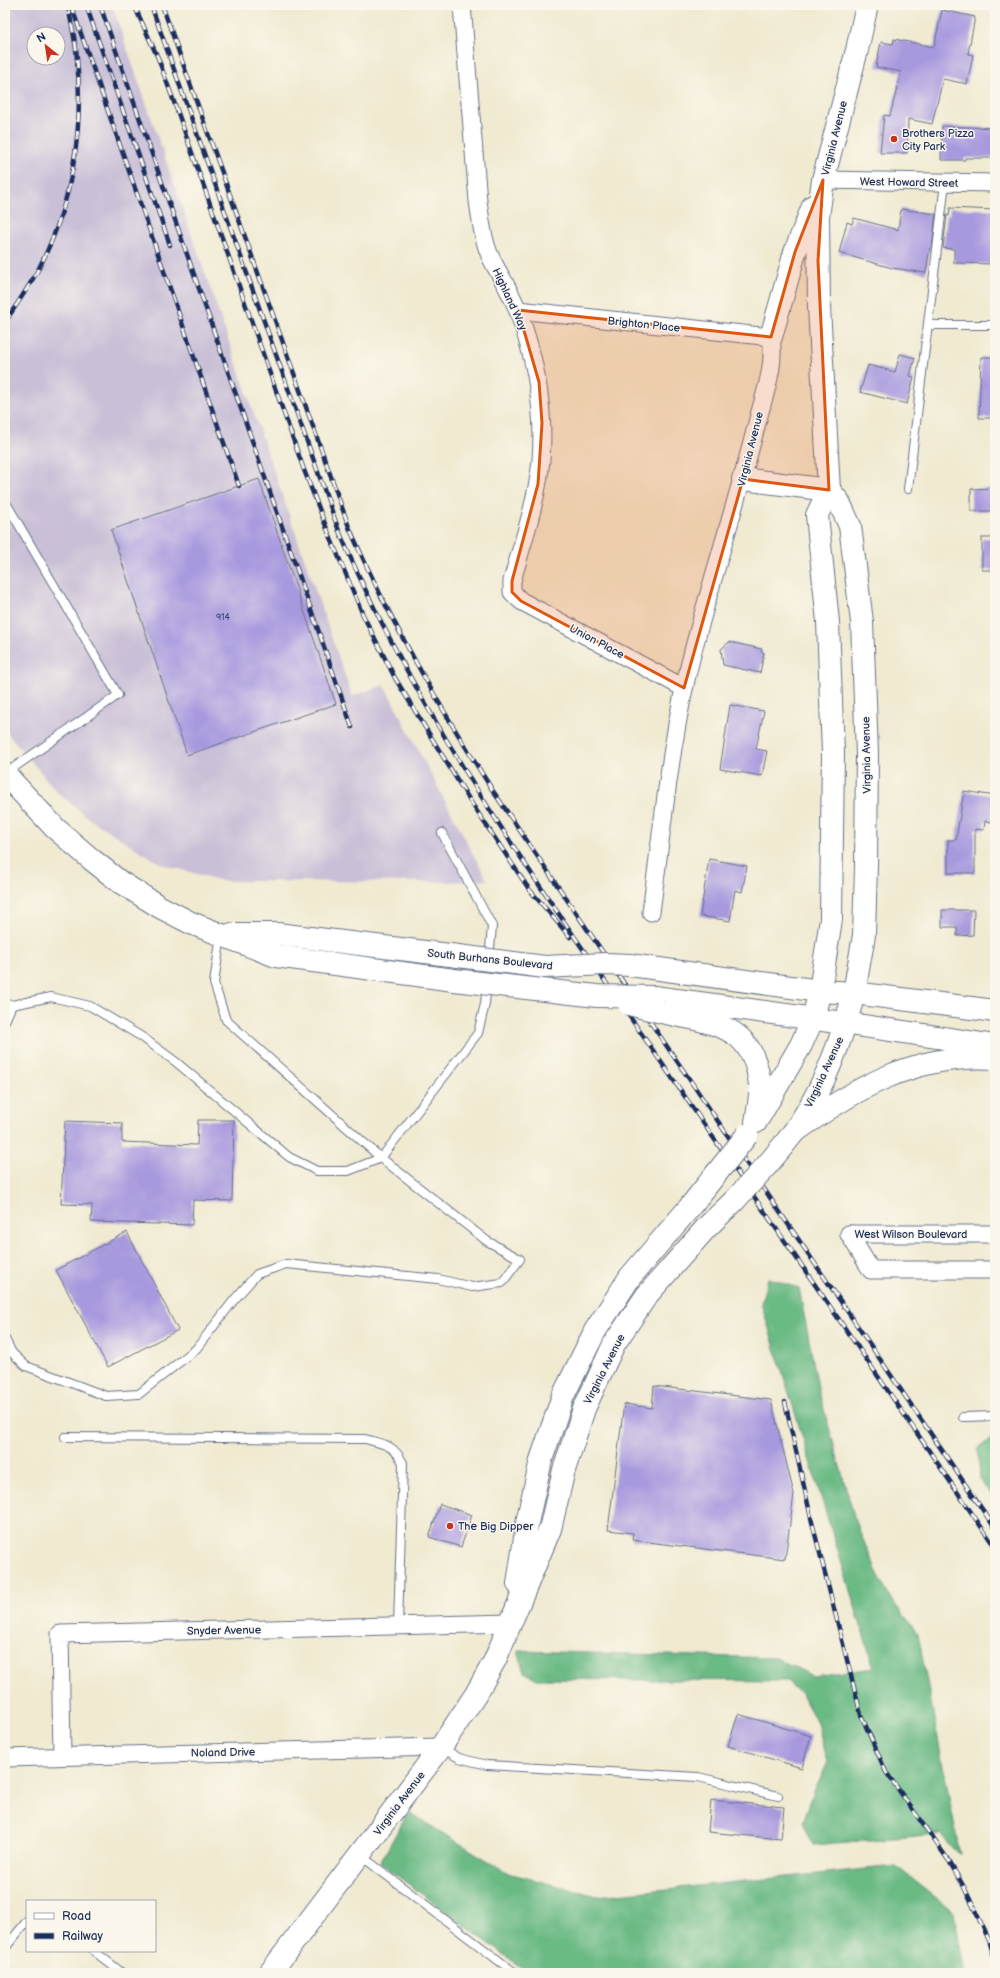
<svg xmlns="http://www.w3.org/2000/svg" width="1000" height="1978" viewBox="0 0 1000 1978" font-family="'Balsamiq Sans',sans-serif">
	<rect width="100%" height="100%" fill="#fbf7ec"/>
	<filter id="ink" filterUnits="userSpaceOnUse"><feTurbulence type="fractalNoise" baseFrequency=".025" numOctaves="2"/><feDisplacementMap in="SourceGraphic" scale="8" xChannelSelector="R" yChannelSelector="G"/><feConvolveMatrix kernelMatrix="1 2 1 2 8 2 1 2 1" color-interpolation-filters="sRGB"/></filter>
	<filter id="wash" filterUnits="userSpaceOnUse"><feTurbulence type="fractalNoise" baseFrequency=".012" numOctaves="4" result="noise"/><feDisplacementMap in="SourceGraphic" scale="16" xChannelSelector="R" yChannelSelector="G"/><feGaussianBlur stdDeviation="0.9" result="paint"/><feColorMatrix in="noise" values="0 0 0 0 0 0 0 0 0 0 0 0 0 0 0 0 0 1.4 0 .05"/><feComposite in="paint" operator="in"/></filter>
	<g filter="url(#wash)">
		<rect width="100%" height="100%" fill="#f0ead1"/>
		<path fill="#c9bfd7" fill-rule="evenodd" d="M 5,5 L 112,5 L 352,696 L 384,685 L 487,880 L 454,882 L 222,881 L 161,864 L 91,820 L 58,793 L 5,730 ZM 34,34 L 58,34 L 58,58 L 34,58 Z"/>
		<g fill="#6bba84" stroke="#437471">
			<polygon points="768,1278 799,1288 819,1392 856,1523 876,1570 891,1599 918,1634 960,1855 940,1834 813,1845 803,1822 814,1791 828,1762 817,1723 802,1695 787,1681 537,1679 524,1672 518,1651 776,1658 813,1676 874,1668 761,1303"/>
			<polygon points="995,1437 995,1500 980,1480 978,1448"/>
			<polygon points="408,1812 508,1873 597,1896 896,1866 954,1912 965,1973 529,1973 380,1863"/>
		</g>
		<g id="blocks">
			<g fill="#a899de">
				<polygon points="942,10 975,17 968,54 973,55 967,84 943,79 932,124 908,119 907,153 880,153 884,115 890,116 901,72 876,67 881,42 893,44 894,39 934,47"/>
				<polygon points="942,126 995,128 995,158 965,158 965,160 941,160"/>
				<polygon points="950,208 995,210 995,264 954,263 954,249 943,248 947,215 949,216"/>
				<polygon points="901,209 936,214 932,248 930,248 926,273 892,268 839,253 847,222 852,224 854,218 898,230"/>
				<polygon points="900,354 915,358 910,376 914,377 907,404 860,392 868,365 895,372"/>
				<polygon points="981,357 995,357 995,418 979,418"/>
				<polygon points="259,479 336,704 187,755 111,530"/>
				<polygon points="995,488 995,511 971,511 971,489"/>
				<rect x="982" y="538" width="13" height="32"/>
				<polygon points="729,642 762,649 761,652 764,653 760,673 723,665 721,649"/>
				<polygon points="730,705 764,711 756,749 767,751 762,776 720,769"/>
				<polygon points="964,791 995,796 991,822 985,821 984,830 975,829 975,873 948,873 948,840 956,840"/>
				<polygon points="709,859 747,866 742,892 735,890 730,921 700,916"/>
				<polygon points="942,910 974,910 973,935 957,936 957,927 942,927"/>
				<polygon points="198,1120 234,1120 232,1201 193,1200 192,1225 91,1222 92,1205 61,1204 65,1121 122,1123 122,1142 197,1145"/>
				<polygon points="127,1232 178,1330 108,1367 56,1270"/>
				<polygon points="654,1386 771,1400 794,1494 785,1559 632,1540 633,1533 608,1530 624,1404 652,1408"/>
				<polygon points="440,1504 472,1515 461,1547 429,1537"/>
				<polygon points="738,1714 811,1736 802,1768 728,1746"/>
				<polygon points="711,1800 784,1807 781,1839 708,1832"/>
			</g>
		</g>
	</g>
	<g filter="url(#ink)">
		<use href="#blocks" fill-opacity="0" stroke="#667086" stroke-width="1"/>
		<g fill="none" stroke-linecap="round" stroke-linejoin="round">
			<g stroke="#667086" stroke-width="10">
				<g id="lane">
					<polyline points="929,325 995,325"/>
					<polyline points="908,489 945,183"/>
					<polyline points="5,501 118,695 6,773"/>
					<polyline points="5,1002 12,1005 51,997 90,1006 142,1037 176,1062 289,1157 317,1171 348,1171 381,1158 478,1033 485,1004 492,926 442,833"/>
					<polyline points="5,1021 12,1005"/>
					<polyline points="5,1339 12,1353 26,1366 106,1396 139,1394 196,1349 234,1300 257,1274 286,1264 438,1279 472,1287 502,1283 520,1259 487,1241 381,1158 226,1020 214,983 221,935"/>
					<polyline points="963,1417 995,1416"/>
					<path d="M 65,1437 L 365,1439 C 383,1444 394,1444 403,1463 L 398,1626"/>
					<polyline points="442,1748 459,1758 487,1765 698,1777 778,1796"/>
					<polyline points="360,1855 515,1973"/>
					<polyline points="5,1948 27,1921"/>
					<polyline points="94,1951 122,1973"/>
				</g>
			</g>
			<g stroke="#667086" stroke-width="19">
				<g id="street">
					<path d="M 462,5 L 478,201 C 481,221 483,242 492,260 C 501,278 513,295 519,314 C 536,361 545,410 541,460 C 537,501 523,541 512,581 L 512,592 L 521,601 L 684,688"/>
					<polyline points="823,180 995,183"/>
					<path d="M 518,310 L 771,337 C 776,366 764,395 757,423 C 738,498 714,572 694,647 C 671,733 663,824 651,912"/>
					<polyline points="849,1234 871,1270 995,1270"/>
					<polyline points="849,1234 995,1234"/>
					<polyline points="62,1756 60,1634 511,1623"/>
					<polyline points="5,1758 441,1747"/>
				</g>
			</g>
			<g stroke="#667086" stroke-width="24">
				<g id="secondary">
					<polyline points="771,337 795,252 813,206"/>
					<polyline points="743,479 829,490"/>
					<polyline points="829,490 839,502 850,526 862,622 867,754 866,866 864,935 854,993"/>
					<polyline points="813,1018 820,991 831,919 833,753 828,622 817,515 829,490 819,307 818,217 823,180 857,50 867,5"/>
				</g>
			</g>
			<g stroke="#667086" stroke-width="24">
				<g id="primary">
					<polyline points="5,774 55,828 91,859 120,882 160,907 191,923 276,956 454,980"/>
					<polyline points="232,934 277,934 458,956"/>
					<polyline points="630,965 820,991 854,993 995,1011"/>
					<path d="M 654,997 C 768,1012 881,1028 995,1046"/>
					<path d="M 662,1012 C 712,1024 753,1022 760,1085 C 761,1096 758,1110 756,1122"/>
					<polyline points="759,1117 801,1045 813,1018"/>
					<path d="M 793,1133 C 855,1088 915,1053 995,1058"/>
					<path d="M 768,1164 C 776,1154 785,1144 793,1133 C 823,1091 841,1043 854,993"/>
					<polyline points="518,1584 528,1518 541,1460 563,1396 595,1331 630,1277 689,1208 716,1174"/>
					<polyline points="270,1973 441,1747 476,1694 495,1660 550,1529 564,1470 584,1409 614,1344 647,1295 707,1227 734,1201"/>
				</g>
			</g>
			<use href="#lane" stroke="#fff" stroke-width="8"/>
			<use href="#street" stroke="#fff" stroke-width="17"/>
			<use href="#secondary" stroke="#fff" stroke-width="22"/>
			<use href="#primary" stroke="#fff" stroke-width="22"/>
			<g stroke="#1b2f5e" stroke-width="4.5">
				<g id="rail">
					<polyline points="71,5 239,486"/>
					<polyline points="86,5 170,245"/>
					<polyline points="100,5 352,727"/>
					<polyline points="134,5 158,58 178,113 304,470 329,534 363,615 395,678 472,804 529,889 570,937"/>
					<path d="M 151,5 L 339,531 C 417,716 536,881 650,1046 C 765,1212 881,1380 995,1547"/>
					<path d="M 162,5 L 349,527 C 390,622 438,704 493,791 L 995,1528"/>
					<path d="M 5,322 C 17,304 29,287 39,268 C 72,204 84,131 77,59 C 76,43 72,27 69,11"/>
					<polyline points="785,1402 812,1522 861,1715 886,1772 949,1861 964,1887 989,1940 995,1959"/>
				</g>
			</g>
			<use href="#rail" stroke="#fbf7ec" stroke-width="3" stroke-dasharray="9" stroke-linecap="butt"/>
			<g stroke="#667086" stroke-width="24" stroke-linecap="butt">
				<g id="primary-bridge">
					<polyline points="458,956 545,967 605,964 630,965"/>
					<polyline points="454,980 597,996 654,997"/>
					<polyline points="629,1004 662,1012"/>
					<polyline points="716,1174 747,1135"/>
					<polyline points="734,1201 768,1164"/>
				</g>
			</g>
			<use href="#primary-bridge" stroke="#fff" stroke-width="22"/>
		</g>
	</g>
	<path fill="#de5710" fill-opacity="0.2" stroke="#de5710" stroke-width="3" stroke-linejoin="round" d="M 823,180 L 818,261 L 829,490 L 743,479 L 684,688 L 521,601 L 512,592 L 512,581 L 538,484 L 542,423 L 539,382 L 518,310 L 771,337 L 795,252 Z"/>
	<g fill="#c8321e" stroke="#fbf7ec" stroke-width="1.5">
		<circle cx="894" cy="139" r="4"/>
		<circle cx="450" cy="1526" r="4"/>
	</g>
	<g text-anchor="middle" stroke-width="3" stroke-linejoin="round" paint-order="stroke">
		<g font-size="9" fill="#3e4a7e">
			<text x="223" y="620">914</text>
		</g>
		<g font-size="11" fill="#1b2f5e" stroke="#fbf7ec" text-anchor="start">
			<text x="902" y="137">Brothers Pizza<tspan x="902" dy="13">City Park</tspan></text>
			<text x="458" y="1530">The Big Dipper</text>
		</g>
		<g font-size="11" fill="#1b2f5e" stroke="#fbf7ec">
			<text transform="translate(834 138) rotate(-76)" y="4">Virginia Avenue</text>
			<text transform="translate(909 182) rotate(1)" y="4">West Howard Street</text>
			<text transform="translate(510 299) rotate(65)" y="4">Highland Way</text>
			<text transform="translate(644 324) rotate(6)" y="4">Brighton Place</text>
			<text transform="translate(750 449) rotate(-76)" y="4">Virginia Avenue</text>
			<text transform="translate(597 641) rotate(28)" y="4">Union Place</text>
			<text transform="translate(866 755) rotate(-91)" y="4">Virginia Avenue</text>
			<text transform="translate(490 959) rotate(6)" y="4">South Burhans Boulevard</text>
			<text transform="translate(824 1072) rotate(-65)" y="4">Virginia Avenue</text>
			<text x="911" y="1238">West Wilson Boulevard</text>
			<text transform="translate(604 1369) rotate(-63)" y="4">Virginia Avenue</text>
			<text transform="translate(224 1630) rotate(-1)" y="4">Snyder Avenue</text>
			<text transform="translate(223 1752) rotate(-1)" y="4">Noland Drive</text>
			<text transform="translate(399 1803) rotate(-53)" y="4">Virginia Avenue</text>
		</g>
	</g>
	<rect width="1000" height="1978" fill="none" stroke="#fbf7ec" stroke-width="20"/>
	<rect x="26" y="1900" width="130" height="52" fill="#fbf7ec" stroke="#a1a7b3"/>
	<rect x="34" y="1913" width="20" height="6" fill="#ffffff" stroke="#a1a7b3"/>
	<text x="62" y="1920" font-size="12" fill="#1b2f5e">Road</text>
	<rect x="34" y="1933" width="20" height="6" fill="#1b2f5e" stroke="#a1a7b3"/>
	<text x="62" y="1940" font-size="12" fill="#1b2f5e">Railway</text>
	<g transform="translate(46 46) rotate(330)"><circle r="19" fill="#fbf7ec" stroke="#a1a7b3"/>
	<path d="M0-3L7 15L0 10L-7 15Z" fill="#c8321e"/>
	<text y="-6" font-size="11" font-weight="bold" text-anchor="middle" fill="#1b2f5e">N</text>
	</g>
</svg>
